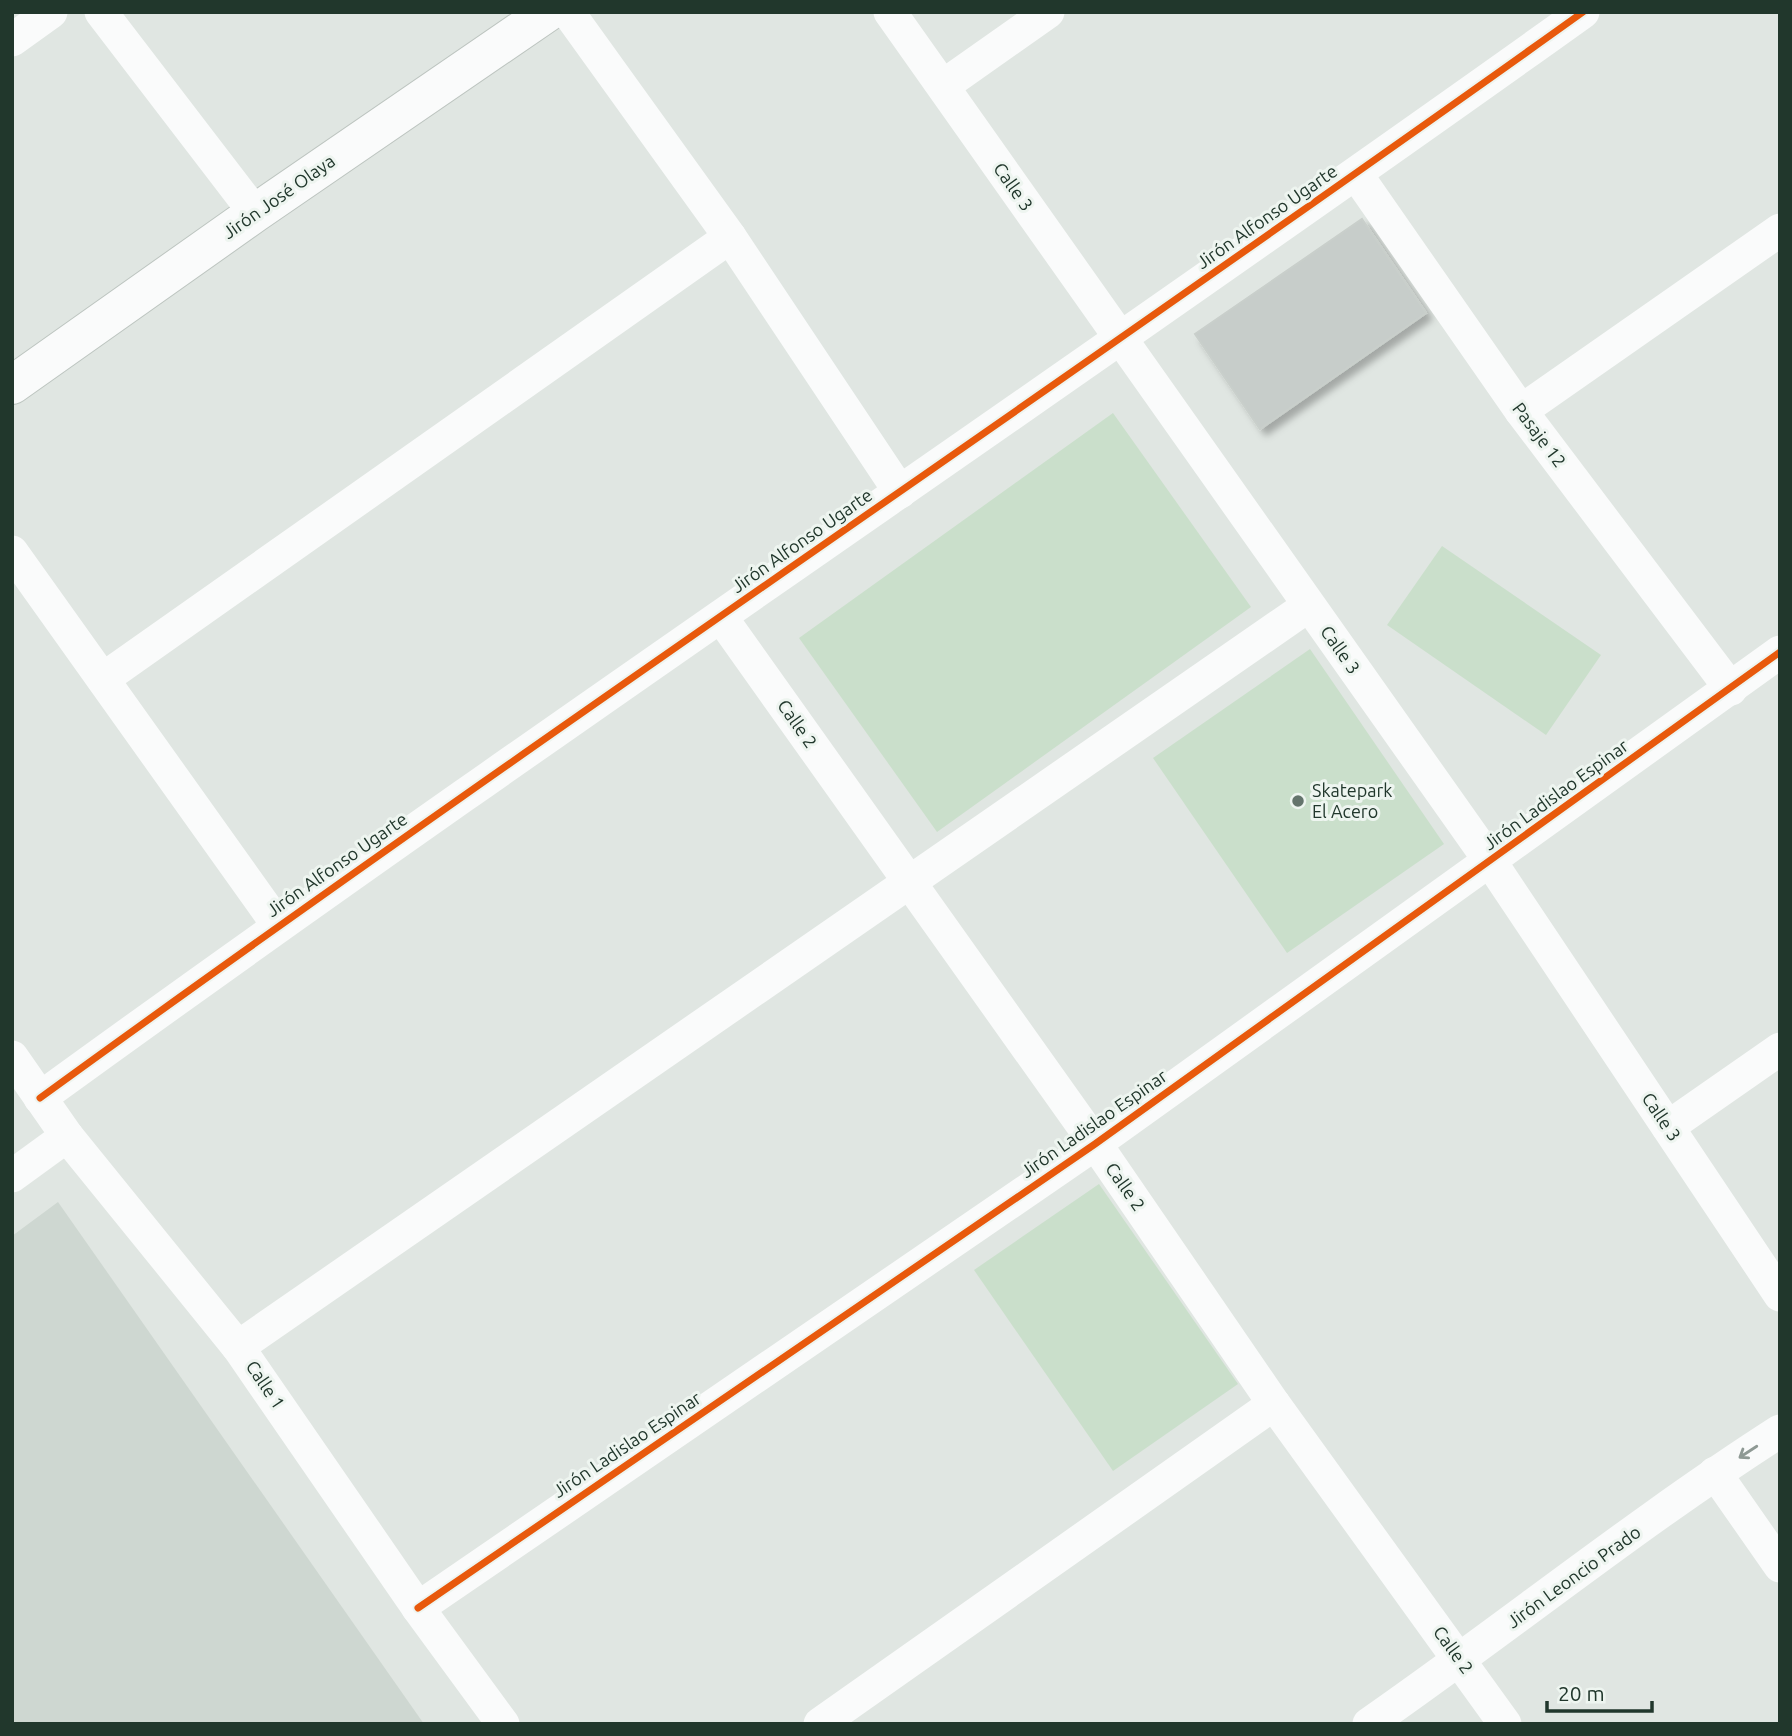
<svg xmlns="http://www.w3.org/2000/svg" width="1792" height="1736" viewBox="0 0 1792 1736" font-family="Ubuntu,sans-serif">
	<defs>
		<filter id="shadow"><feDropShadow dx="6" dy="6" stdDeviation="3.5" flood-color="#0004"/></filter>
	</defs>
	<rect width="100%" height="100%" fill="#e0e6e2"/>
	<polygon fill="#ced7d1" points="58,1202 424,1724 12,1724 12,1236"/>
	<g fill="#cadfcb">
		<polygon points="1113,413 1251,607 937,832 799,638"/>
		<polygon points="1442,546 1601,655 1546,735 1387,625"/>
		<polygon points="1310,649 1444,844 1287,953 1153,758"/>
		<polygon points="1099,1184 1238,1384 1113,1471 974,1270"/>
	</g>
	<polygon fill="#c7cdca" stroke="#c9cfcb" stroke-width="2" filter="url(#shadow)" points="1362,219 1426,313 1260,429 1195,334"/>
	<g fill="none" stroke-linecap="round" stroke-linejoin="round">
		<g stroke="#bdc5c0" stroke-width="40">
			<polyline id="secondary" points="12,385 255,213 548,12"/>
		</g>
		<g stroke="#fafbfb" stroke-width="33">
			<polyline points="101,12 255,213"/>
			<polyline points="568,12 730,237 900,492"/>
			<polyline points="890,12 1490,861 1780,1295"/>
			<polyline points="12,40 51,12"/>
			<polyline points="943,86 1048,12"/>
			<polyline points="1356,174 1521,411 1731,689"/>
			<polyline points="1521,411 1780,230"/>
			<polyline points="12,552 278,925"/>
			<polyline points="721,617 1095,1143 1274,1404 1505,1724"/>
			<polyline points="103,679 730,237"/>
			<polyline points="12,1057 67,1136 238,1347 418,1608 503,1724"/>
			<path d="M 40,1098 C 549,728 1072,378 1583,12"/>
			<polyline points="1668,1127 1780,1049"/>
			<polyline points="12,1176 67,1136"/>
			<polyline points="238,1347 1308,606"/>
			<polyline points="1715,1473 1780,1566"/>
			<polyline points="418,1608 1095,1144 1780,652"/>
			<polyline points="820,1724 1274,1404"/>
			<path d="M 1369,1724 C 1507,1628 1638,1522 1780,1431"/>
		</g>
		<use href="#secondary" stroke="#fafbfb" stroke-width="38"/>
		<g stroke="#eef5f0" stroke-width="11">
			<g id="cycleway">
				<path d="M 40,1098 C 549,728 1072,378 1583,12"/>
				<polyline points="418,1608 1095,1144 1780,652"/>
			</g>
		</g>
		<use href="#cycleway" stroke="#e8590c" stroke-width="7"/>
	</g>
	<defs><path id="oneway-shaft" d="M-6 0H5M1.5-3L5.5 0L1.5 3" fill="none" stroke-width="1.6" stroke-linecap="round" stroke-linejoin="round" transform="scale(1.75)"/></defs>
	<use stroke="#8e9994" href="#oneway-shaft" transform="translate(1748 1452) rotate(147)"/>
	<circle fill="#64746c" stroke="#eef5f0" stroke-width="2.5" cx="1298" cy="801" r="7"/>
	<g text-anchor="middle" stroke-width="6" stroke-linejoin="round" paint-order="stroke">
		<g font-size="18" fill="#21372c" stroke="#eef5f0">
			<text transform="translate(1013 187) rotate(55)" y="6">Calle 3</text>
			<text transform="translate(279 197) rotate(-35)" y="6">Jirón José Olaya</text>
			<text transform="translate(1267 217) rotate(-35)" y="6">Jirón Alfonso Ugarte</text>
			<text transform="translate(1539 435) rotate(53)" y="6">Pasaje 12</text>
			<text transform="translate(802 541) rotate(-35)" y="6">Jirón Alfonso Ugarte</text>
			<text transform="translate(1340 650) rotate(55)" y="6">Calle 3</text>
			<text transform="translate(797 724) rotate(55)" y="6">Calle 2</text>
			<text transform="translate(1556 795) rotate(-36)" y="6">Jirón Ladislao Espinar</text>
			<text transform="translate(337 865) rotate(-35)" y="6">Jirón Alfonso Ugarte</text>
			<text transform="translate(1661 1117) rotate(56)" y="6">Calle 3</text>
			<text transform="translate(1094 1124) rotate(-35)" y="6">Jirón Ladislao Espinar</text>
			<text transform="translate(1125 1187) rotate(55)" y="6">Calle 2</text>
			<text transform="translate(265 1385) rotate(56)" y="6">Calle 1</text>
			<text transform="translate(627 1445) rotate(-34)" y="6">Jirón Ladislao Espinar</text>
			<text transform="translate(1574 1577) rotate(-36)" y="6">Jirón Leoncio Prado</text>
			<text transform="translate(1453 1650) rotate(54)" y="6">Calle 2</text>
		</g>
		<g font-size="18" fill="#21372c" stroke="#eef5f0" text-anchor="start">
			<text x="1312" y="797">Skatepark<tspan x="1312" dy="21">El Acero</tspan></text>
		</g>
	</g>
	<rect width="1792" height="1736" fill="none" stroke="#21372c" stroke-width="28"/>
	<path d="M1547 1701v10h105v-10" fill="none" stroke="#21372c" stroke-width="3.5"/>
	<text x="1558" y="1701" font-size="21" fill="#21372c" stroke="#eef5f0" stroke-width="5" paint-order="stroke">20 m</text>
</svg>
